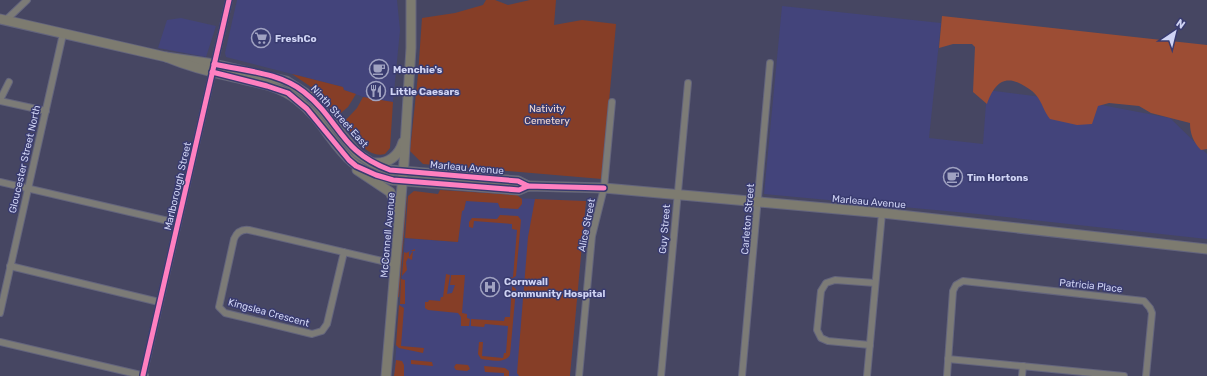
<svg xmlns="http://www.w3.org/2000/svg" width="1207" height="376" viewBox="0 0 1207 376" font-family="Rubik,sans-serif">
	<rect width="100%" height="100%" fill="#464662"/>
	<g fill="#43447b">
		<polygon points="237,0 397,0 400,30 393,102 369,99 344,90 343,87 226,57 225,53"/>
		<polygon points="782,6 941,23 929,138 983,144 987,90 1091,103 1170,118 1207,154 1207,239 978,214 764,194"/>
		<polygon points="181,18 216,26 206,57 158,48 167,20"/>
		<polygon points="463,196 586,201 570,376 394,376 405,238 458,242"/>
	</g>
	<g fill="#863e27">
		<polygon points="486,0 495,0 508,5 530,0 556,0 554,25 582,20 616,24 602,179 423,164 410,151 418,75 422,18 455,13 483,5"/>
		<polygon points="292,74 343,87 344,90 356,94 348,107 337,116 314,89"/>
		<path d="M 363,97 L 393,102 L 390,148 L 385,154 C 367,159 352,135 343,123 L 357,108 Z"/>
		<polygon points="440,190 517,195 522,199 522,204 518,209 500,208 498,203 466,201 464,210 462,211 458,242 405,238 408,196 414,191 438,194"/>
		<polygon points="407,196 399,297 397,297 405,201"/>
		<polygon points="535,199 586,201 570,376 519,376 517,373 528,237"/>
		<polygon points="500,215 518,216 521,220 516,276 513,278 509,278 513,277 517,230 512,229 512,224 474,221 473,228 469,227 469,222 472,218 497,219"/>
		<polygon points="415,249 415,251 409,251 409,257 413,251 412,260 408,258 406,262 407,270 402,276 404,252 406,253"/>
		<polygon points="446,274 450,275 447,294 452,293 455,285 450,285 451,275 465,275 462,313 467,314 467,318 470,319 469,326 461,326 461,317 458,313 428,310 425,308 425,302 428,302 429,300 440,301 441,297 443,297"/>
		<polygon points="401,279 405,280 405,304 400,304"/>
		<path d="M 511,285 L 516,289 L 510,355 C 505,364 490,360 481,359 L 478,354 L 479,342 L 483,342 L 482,356 L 503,358 L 504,353 L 506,353 L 508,326 L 485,324 L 484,327 L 471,326 L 471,319 L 504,321 L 505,317 L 510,317 L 512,286 Z"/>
		<polygon points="399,305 404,308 401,346 424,348 423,353 399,348 396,345"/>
		<polygon points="396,360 402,361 404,365 404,376 394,376"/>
		<polygon points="411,360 432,362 433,366 411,364"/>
		<polygon points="456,364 468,365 470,369 467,371 456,370 454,367"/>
		<polygon points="484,366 505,368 509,371 509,376 504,376 504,373 485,372"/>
	</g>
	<path fill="#9c4d34" d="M 942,16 L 1207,45 L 1207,149 L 1201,150 C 1193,142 1190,133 1190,123 L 1151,113 L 1139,106 L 1109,103 L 1098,106 L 1092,124 L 1077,125 L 1050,119 C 1044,112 1042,102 1036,95 C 1032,90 1026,87 1021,84 C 1002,74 993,87 987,104 L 973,92 L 975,47 L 972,44 L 953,44 L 939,48 Z"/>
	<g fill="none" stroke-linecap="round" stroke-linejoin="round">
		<g stroke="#64657d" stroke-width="8">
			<g id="minor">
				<polyline points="6,20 27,0"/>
				<polyline points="0,100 9,82"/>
				<polyline points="0,101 46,111"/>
				<polyline points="0,182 177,223"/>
				<path d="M 344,252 L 327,324 L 322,331 L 312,334 L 225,313 L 219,307 L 234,239 C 237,232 242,229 249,230 L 395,264"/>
				<polyline points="10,266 159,302"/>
				<polyline points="0,313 63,34"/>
				<polyline points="0,342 145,376"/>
				<polyline points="870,345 828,341 821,338 817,330 821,291 826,283 835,280 875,283"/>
				<polyline points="948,359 1124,376"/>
				<polyline points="143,376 229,0"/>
				<polyline points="579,376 592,236 604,188 612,102"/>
				<polyline points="661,376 688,83"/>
				<polyline points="742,376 770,63"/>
				<polyline points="867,376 882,213"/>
				<polyline points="947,376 953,291 956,285 963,281 1144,301 1150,308 1152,313 1146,376"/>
				<polyline points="1022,376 1023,366"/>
			</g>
		</g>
		<g stroke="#64657d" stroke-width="11">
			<g id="secondary">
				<polyline points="0,19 166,57 214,64 286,81 311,97 357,153 372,163 390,170 506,180 518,181 528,186"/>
				<path d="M 166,57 C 188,66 210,72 233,77 C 254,82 278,85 296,99 C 335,128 335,169 393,180 L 519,190 L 528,186 L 604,188 L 882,213 L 1207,249"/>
				<path d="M 374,163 C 388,164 399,156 403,142"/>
				<polyline points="357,170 390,192 398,209"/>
				<polyline points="386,376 404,162 411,48 411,0"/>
			</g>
		</g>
		<use href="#minor" stroke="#7c7b77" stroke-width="6"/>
		<use href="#secondary" stroke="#7d7b70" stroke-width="9"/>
		<g stroke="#393b6f" stroke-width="8">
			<g id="cycleway">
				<path d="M 214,64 C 244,71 279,72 304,92 C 340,120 340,152 390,170 L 518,181 L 528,186"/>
				<polyline points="212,72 267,86 288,93 307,109 349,160 356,166 376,175 393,180 418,182 519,190 528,186 604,188"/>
				<polyline points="143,375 229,0"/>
			</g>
		</g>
		<use href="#cycleway" stroke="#ff80c0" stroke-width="5"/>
	</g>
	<defs>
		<g id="supermarket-ring" transform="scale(1)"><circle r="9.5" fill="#393b6f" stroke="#a0a2c1" stroke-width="1.5"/><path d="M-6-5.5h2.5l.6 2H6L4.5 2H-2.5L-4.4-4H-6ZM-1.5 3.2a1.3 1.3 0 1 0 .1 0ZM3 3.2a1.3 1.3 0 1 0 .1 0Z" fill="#a0a2c1"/></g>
		<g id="cafe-ring" transform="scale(1)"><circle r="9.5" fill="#393b6f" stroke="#a0a2c1" stroke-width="1.5"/><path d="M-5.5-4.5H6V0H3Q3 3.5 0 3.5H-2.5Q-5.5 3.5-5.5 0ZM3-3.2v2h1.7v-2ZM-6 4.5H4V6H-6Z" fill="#a0a2c1"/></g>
		<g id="restaurant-ring" transform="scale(1)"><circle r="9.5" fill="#393b6f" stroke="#a0a2c1" stroke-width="1.5"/><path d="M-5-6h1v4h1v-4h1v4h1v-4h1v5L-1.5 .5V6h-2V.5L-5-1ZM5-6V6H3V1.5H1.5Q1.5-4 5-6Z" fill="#a0a2c1"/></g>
		<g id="hospital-ring" transform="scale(1)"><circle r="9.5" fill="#393b6f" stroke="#a0a2c1" stroke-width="1.5"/><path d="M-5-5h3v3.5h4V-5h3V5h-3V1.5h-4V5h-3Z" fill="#a0a2c1"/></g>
	</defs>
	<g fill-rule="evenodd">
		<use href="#supermarket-ring" x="261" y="38"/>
		<use href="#cafe-ring" x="379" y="69"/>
		<use href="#restaurant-ring" x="376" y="91"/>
		<use href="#cafe-ring" x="953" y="177"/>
		<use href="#hospital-ring" x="490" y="287"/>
	</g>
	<g text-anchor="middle" stroke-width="3" stroke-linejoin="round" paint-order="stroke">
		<g font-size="10" font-weight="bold" fill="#d0d4f4" stroke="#393b6f" text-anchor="start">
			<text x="275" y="42">FreshCo</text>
			<text x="393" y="73">Menchie's</text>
			<text x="390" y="95">Little Caesars</text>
			<text x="967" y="181">Tim Hortons</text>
			<text x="504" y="285">Cornwall<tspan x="504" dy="12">Community Hospital</tspan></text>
		</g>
		<g font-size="10" fill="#f3d9d0" stroke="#393b6f">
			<text x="547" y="112">Nativity<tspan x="547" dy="12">Cemetery</tspan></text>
		</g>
		<g font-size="10" fill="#d0d4f4" stroke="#393b6f">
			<text transform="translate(340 116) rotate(48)" y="4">Ninth Street East</text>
			<text transform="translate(24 159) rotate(-77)" y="4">Gloucester Street North</text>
			<text transform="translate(467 167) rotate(5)" y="4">Marleau Avenue</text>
			<text transform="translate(177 186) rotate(-77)" y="4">Marlborough Street</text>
			<text transform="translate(869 201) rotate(5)" y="4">Marleau Avenue</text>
			<text transform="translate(747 219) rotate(-85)" y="4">Carleton Street</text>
			<text transform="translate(586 225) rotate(-79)" y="4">Alice Street</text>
			<text transform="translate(664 229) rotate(-85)" y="4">Guy Street</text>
			<text transform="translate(387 235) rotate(-85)" y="4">McConnell Avenue</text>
			<text transform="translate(1091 285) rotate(6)" y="4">Patricia Place</text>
			<text transform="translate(269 312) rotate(15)" y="4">Kingslea Crescent</text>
		</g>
	</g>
	<g transform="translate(1175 32) rotate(35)" stroke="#393b6f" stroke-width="3" paint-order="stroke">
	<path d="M0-3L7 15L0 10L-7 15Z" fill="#d0d4f4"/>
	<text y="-6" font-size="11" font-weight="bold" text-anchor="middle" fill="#d0d4f4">N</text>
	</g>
</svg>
